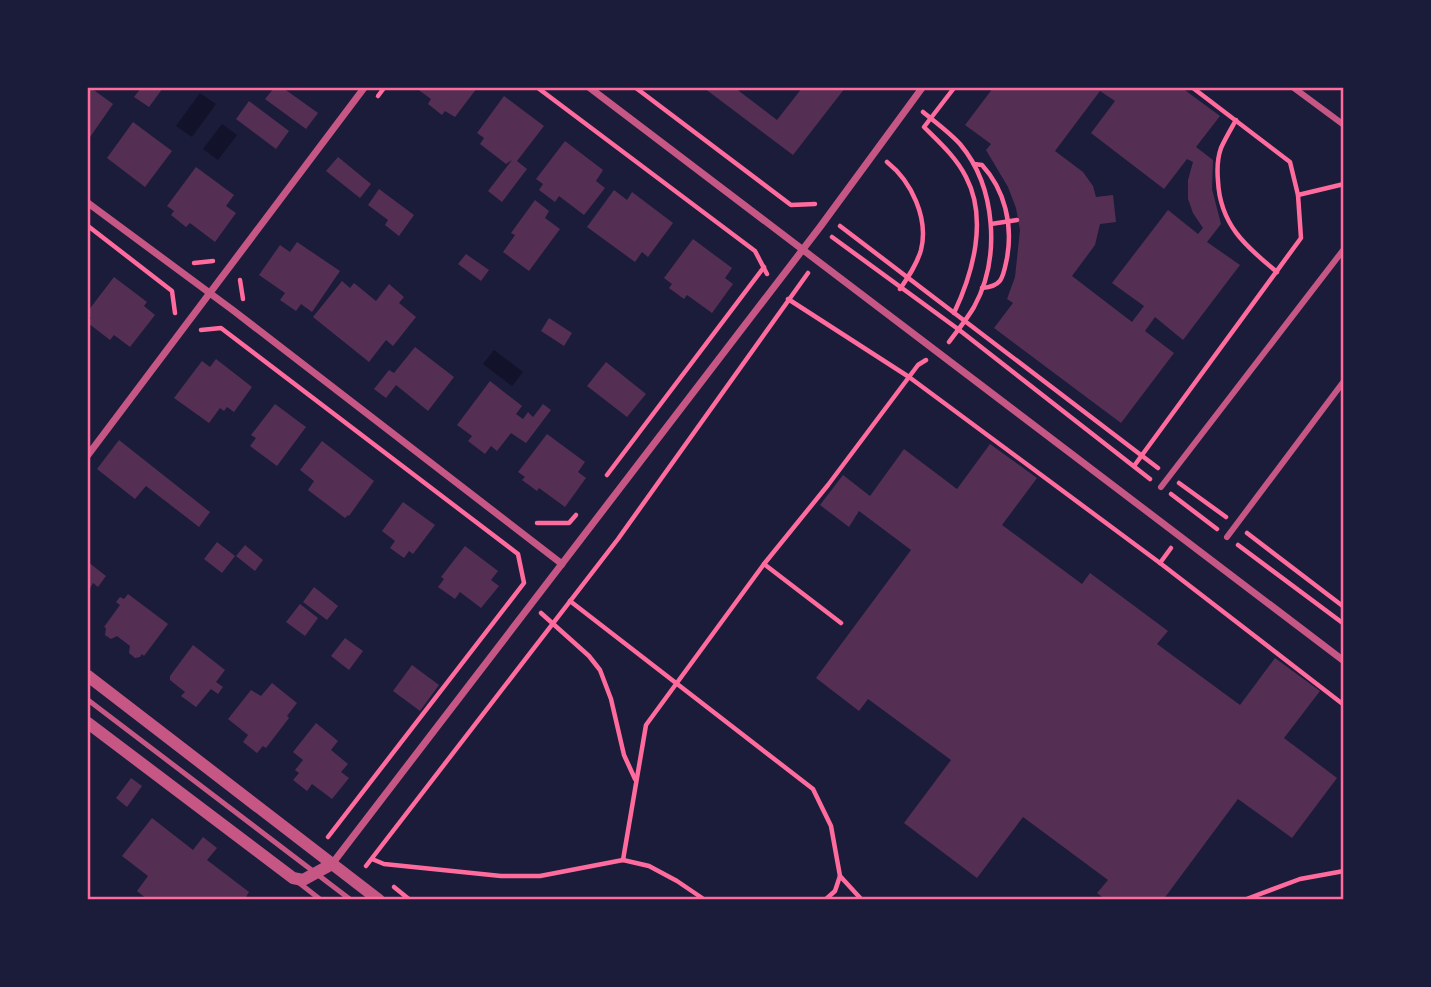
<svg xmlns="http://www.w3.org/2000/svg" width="1431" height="987" viewBox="0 0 1431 987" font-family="Roboto,sans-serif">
	<rect width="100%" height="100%" fill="#1b1b3a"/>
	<g fill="#12122b">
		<polygon points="200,93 216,104 192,137 176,126"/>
		<polygon points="222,124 237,135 218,160 203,149"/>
		<polygon points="494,350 523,372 512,386 483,364"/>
	</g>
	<g fill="#542f53" fill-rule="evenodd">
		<polygon points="88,88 91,88 113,104 88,140"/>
		<polygon points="141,88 163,88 149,107 134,97"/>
		<polygon points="274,88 283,88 318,113 306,129 265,99"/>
		<polygon points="416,88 477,88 455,117 445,111 442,115 428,104 431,99"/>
		<polygon points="704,88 735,88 777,120 802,88 845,88 793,155"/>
		<path d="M 993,88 L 1118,88 L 1122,90 L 1124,88 L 1182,88 L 1220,116 L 1196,147 L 1213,160 L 1212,189 L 1221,224 L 1207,242 L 1240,265 L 1183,340 L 1155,317 L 1145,331 L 1174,353 L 1121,423 L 994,328 L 1013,303 L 1007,299 L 1015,277 L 1020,230 L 1016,208 L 1008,187 L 986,150 L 991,144 L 965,125 ZM 1100,91 L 1115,101 L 1091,133 L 1164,189 L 1187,159 L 1193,162 L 1188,180 L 1188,199 L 1193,213 L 1203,228 L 1198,234 L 1168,210 L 1112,283 L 1144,306 L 1132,322 L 1072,276 L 1095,245 L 1100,224 L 1116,222 L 1113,195 L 1096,197 L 1093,186 L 1083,172 L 1055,151 Z"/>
		<polygon points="504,96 544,126 517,161 527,169 502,202 488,191 512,160 506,164 480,144 484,138 477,133"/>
		<polygon points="249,101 289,131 276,149 236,119"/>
		<polygon points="133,122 172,151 145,187 107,158"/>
		<polygon points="565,141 603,170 596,181 605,188 584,215 559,196 555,202 539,190 543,184 536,179"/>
		<polygon points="338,157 371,184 360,198 326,171"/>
		<polygon points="196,167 234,195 226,206 236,213 215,242 190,223 186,227 171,215 174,211 167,206"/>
		<polygon points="379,189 414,215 399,236 385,225 388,220 368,205"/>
		<polygon points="614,190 627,200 632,192 673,223 648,257 642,252 635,262 587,227"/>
		<polygon points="535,200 549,211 545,218 560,229 529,271 503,252 515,235 511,233"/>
		<polygon points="693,239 732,268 725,278 733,284 712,313 687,295 684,299 669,288 672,284 664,278"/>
		<polygon points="297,242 340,271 312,312 301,304 296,311 280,300 285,293 259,275 280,245 290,252"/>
		<polygon points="466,254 489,270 481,281 458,264"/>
		<polygon points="114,277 147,302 144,306 155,315 130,347 114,335 110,340 88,323 91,318 88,315 88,311"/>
		<polygon points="342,281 350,288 354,283 376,301 389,284 404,297 399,303 416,317 393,346 386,340 369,362 313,317"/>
		<polygon points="549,318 572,333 564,346 541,331"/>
		<polygon points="415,347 454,377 428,411 396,385 386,398 374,389 389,370 394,373"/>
		<polygon points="216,359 252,387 234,412 227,407 224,411 220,408 209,423 174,398 202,361 210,367"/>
		<polygon points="606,362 646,394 627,417 587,386"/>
		<polygon points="490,381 522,406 516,414 523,419 528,412 533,417 543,404 551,410 526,443 511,433 497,451 491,446 485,454 468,441 472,436 457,425"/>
		<polygon points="275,404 306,427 277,466 250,446 256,438 251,435"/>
		<polygon points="547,434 585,462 578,472 586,478 565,507 539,488 537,491 522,480 525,477 518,472"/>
		<polygon points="119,440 210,512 199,527 146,486 135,499 97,469"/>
		<polygon points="322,441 374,481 349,516 348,515 345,518 308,490 314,481 300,470"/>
		<polygon points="990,444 1037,478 1002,525 1082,584 1090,573 1168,631 1157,644 1240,705 1275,658 1320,691 1284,738 1337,778 1292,838 1238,799 1163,900 1106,900 1097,893 1108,880 1023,817 977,878 904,823 951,760 868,699 859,711 816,678 911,550 859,511 849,527 820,505 843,475 870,496 904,449 957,489"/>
		<polygon points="403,502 435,525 413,554 409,551 404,558 390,548 395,541 382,531"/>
		<polygon points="217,542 235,556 222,573 204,559"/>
		<polygon points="245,545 263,560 255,571 236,556"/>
		<polygon points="465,546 498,571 491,580 499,586 481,608 460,592 455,599 438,587 444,579 441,577"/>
		<polygon points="88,562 106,576 98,587 93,583 88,592"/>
		<polygon points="314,587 338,606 327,620 303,602"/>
		<polygon points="128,594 168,624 144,656 142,654 140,657 135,658 129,653 130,646 117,636 111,639 105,635 106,628 104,627 120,605 116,602 120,597 124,599"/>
		<polygon points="300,604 318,618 305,636 286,622"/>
		<polygon points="345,638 363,651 349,670 331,656"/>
		<polygon points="193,645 225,670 216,682 223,687 218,694 211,689 196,707 181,696 185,692 170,680 170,676"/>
		<polygon points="412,665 439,685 420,711 393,691"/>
		<polygon points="272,683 297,703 287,716 289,718 266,748 263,746 257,753 243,742 248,735 228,719 251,690 261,696"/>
		<polygon points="316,723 338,741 331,750 348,764 341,772 349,778 332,799 312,784 307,791 293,780 299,773 295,770 303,760 293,752"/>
		<polygon points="131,778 142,786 127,807 116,798"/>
		<polygon points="152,818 193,850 203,837 217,848 207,860 249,892 244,900 148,900 137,891 148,876 122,856"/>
	</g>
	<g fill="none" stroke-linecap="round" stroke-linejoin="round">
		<g stroke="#ff6b9d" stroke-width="4.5">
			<polyline points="538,88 755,251 767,274"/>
			<polyline points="636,88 791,205 815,204"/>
			<path d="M 954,88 L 924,127 C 939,142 956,157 966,177 C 988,219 973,273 954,313"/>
			<polyline points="378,96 384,88"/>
			<path d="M 923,112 C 935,122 949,132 960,144 C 996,187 1001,258 974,307 C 967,319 957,331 949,342"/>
			<path d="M 1236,120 C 1231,129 1225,139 1221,148 C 1217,159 1217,170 1218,181 C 1220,224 1245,246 1277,272"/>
			<path d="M 887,162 C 911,181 929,218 921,250 C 917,264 909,276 900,289"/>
			<path d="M 974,164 L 982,165 C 1005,190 1013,225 1007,258 C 1003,277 1003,286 982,288"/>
			<polyline points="1298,195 1344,184"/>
			<polyline points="991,224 1017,220"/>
			<polyline points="88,226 172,291 175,313"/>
			<polyline points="840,226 1158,468"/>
			<polyline points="832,237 958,329 1150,479"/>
			<polyline points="194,263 213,261"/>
			<polyline points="240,280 243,299"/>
			<polyline points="788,299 909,377 1160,563 1344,705"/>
			<polyline points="201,330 221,328 518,554 524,583 328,837"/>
			<polyline points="1134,466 1301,238 1298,195 1290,162 1193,88"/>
			<polyline points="607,475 764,267"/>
			<polyline points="1179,483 1226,517"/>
			<polyline points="1171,494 1217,529"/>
			<polyline points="537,523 569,523 576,515"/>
			<polyline points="1247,533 1344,607"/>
			<polyline points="1238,545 1344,624"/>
			<polyline points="1160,563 1171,548"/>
			<polyline points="764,564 841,623"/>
			<polyline points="570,601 813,789 831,826 840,876 835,891 825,900"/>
			<polyline points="541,613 589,656 600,670 611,699 624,755 635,779"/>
			<polyline points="372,859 384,864 501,876 540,876 623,860 649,866 677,881 705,900"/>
			<polyline points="623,860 646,725 764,564 828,485 918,365 926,360"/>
			<polyline points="366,866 618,539 808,273"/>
			<polyline points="840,876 862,900"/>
			<polyline points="394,887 410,900"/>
			<polyline points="1244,900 1300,879 1344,871"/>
		</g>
		<g stroke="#c65784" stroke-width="5">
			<polyline points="88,700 351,900"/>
			<polyline points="298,882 321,900"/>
		</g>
		<g stroke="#c65784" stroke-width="6">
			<polyline points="1294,88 1344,125"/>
			<polyline points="1161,487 1344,249"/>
			<polyline points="1227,537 1344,381"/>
		</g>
		<g stroke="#c65784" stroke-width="7">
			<polyline points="590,88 1344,661"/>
			<polyline points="88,203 234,311 562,564"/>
			<polyline points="88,455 364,88"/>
			<polyline points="332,864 820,227 922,88"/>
		</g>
		<g stroke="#c65784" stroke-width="12">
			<polyline points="88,676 379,900"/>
			<polyline points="88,723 293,878 303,880 332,864"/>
		</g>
	</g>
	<rect width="1431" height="987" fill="none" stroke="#1b1b3a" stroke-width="178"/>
	<rect x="89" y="89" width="1253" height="809" fill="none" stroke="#ff6b9d" stroke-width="2.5"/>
</svg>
